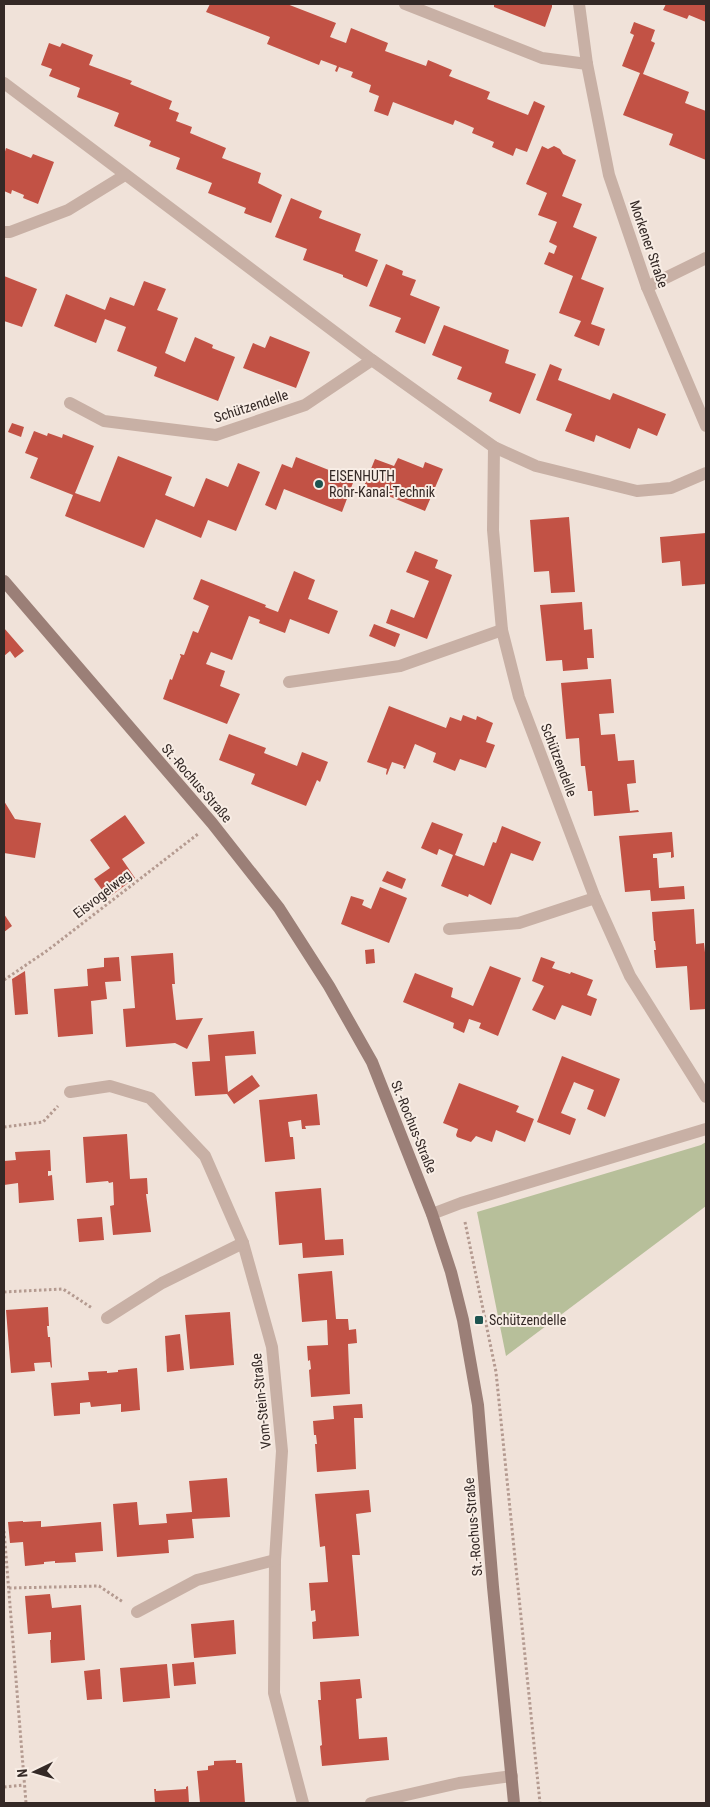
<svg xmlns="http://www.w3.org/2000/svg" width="710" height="1807" viewBox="0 0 710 1807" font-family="'Roboto Condensed',sans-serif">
	<rect width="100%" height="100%" fill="#f0e2d9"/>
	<polygon fill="#b7bf9a" points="706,1142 706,1206 506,1356 477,1212 701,1145"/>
	<g fill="#c25245">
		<polygon points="210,4 287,4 336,23 330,37 346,43 351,28 388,43 385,51 426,66 428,60 452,70 449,76 490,92 487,99 528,115 534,101 545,106 527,152 516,148 513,156 492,147 494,142 472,133 474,128 455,120 453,125 393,102 388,116 374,111 379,96 369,92 371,85 351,77 353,72 339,67 337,72 335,71 337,66 321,60 319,65 267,44 270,37 206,12"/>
		<polygon points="494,4 552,4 552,7 545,27 494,7"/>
		<polygon points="666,4 706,4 706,22 689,15 687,19 663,10"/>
		<polygon points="634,22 655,30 651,41 655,43 643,74 689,92 685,103 706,111 706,160 669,145 673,134 623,115 640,73 622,66 634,35 630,33"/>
		<polygon points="49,43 60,47 62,43 93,55 89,65 132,81 130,84 172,101 169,109 179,113 176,121 192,127 190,133 226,148 222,158 261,173 258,183 282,195 271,223 244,213 246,208 208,193 212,183 176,169 180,158 149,146 151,141 114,126 119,113 77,97 80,88 49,76 52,69 41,65"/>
		<polygon points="542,146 548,149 554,146 560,149 563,154 576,160 562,196 582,204 573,227 597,237 581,279 604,288 591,324 605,329 599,346 574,336 581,321 559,313 573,276 544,264 549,252 554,254 557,246 549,242 557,222 538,215 547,193 526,184"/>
		<polygon points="6,148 31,158 33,154 54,162 38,204 23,198 24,195 12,190 11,194 4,191 4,155"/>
		<polygon points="291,198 322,211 319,218 361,234 355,251 378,260 367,287 343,277 343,275 303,260 307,249 275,237"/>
		<polygon points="386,264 403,271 402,275 416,280 410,295 440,307 425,344 395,332 401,318 369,306"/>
		<polygon points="4,276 37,289 22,327 4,321"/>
		<polygon points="144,281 166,289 157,310 178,318 165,353 185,362 195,337 213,345 212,348 235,357 218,401 154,376 157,367 117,351 126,327 105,319 96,343 54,326 66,294 105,310 110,297 134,306"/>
		<polygon points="444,325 509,350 505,363 536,374 520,414 489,401 492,393 457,379 462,367 432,355"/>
		<polygon points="270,336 310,352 296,388 243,368 253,343 265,348"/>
		<polygon points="550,364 562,369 558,380 610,400 613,393 666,414 657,436 638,428 630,449 596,435 594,442 565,431 572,414 536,400"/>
		<polygon points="12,423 24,427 21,437 8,432"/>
		<polygon points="34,431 47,436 48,433 62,438 63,434 94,446 75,493 100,502 118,456 172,477 165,495 194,507 206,478 228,487 238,463 260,472 236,531 208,520 201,538 156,519 144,548 65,516 73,495 30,478 38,458 25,453"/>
		<polygon points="296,457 354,480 342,512 284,489 276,510 265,505 282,464 292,468"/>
		<polygon points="398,458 423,468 425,462 443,469 425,511 364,486 375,459 394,466"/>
		<polygon points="569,517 575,592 551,593 549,571 534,572 530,520"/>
		<polygon points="706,533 706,584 682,586 680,561 662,563 660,537"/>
		<polygon points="415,551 438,560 435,568 452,575 427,639 386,623 391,609 414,618 429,581 406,572"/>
		<polygon points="294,571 315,580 308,599 338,611 329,634 290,619 285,633 259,623 260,620 249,616 232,660 211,652 206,664 225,671 220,686 240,694 227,724 163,699 170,679 172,680 181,656 180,655 180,654 184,655 193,631 198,633 209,606 193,599 201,579 266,605 265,607 278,612"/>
		<polygon points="582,602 584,630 592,629 594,658 587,658 588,669 563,671 562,660 546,661 540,605"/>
		<polygon points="374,624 400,634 395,647 369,636"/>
		<polygon points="4,628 24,651 15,658 10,651 4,656"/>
		<polygon points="611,679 614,713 599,714 601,735 615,734 618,761 634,760 636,783 627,784 630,811 638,810 639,812 594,816 592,791 588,791 585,766 581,766 579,738 566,739 561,683"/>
		<polygon points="389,706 446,728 450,717 461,721 463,715 476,720 477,716 493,723 486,742 495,745 486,768 460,759 455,771 433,762 436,753 415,744 405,769 403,768 404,766 392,762 387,775 386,774 387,769 367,762"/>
		<polygon points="229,734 266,748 264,753 297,766 302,752 328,762 320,782 317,780 306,806 251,784 255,774 219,760"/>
		<polygon points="4,801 15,819 41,823 35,858 4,853"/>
		<polygon points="125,815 145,843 122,859 135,878 108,898 94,879 110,868 90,840"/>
		<polygon points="432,822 463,834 455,855 484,866 493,842 496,843 502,826 541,842 533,861 511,853 491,905 469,894 468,897 441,886 453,855 439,849 437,855 421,848"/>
		<polygon points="672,832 674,857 671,858 671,852 653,854 653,858 657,858 659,888 684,886 685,899 651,901 650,890 625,892 619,836"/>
		<polygon points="387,871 406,879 402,889 382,881"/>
		<polygon points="380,887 407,898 389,943 341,924 351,896 364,900 362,905 371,909"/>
		<polygon points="694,909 696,944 704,943 706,962 706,1009 690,1010 687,966 656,968 654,950 656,950 655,941 654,941 652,912"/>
		<polygon points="4,914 12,926 4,932"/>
		<polygon points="374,949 375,963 366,964 365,950"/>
		<polygon points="173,953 175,984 172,984 176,1020 203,1018 187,1049 175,1043 126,1047 123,1009 135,1008 131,956"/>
		<polygon points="119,957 121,981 105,982 107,999 91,1001 93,1034 58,1037 54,989 88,986 87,969 104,967 104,958"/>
		<polygon points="541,957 555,962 552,968 570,974 571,972 593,980 587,995 597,999 591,1016 562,1005 555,1020 532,1010 544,986 532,981"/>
		<polygon points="490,966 521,978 498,1036 479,1028 481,1023 469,1019 464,1033 453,1028 454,1023 403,1002 415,973 453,988 451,997 473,1006"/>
		<polygon points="25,971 28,1014 15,1015 12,979"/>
		<polygon points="254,1031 256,1054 225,1056 228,1092 252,1075 260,1086 234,1104 227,1094 195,1096 192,1062 210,1061 208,1035"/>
		<polygon points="562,1056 620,1079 605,1117 587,1109 594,1090 574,1082 561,1113 576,1119 570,1135 537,1122"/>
		<polygon points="459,1083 519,1106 516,1112 534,1119 525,1142 496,1130 492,1142 476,1136 471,1142 457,1137 456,1135 458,1129 443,1123"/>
		<polygon points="317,1094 320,1125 305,1126 306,1129 302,1129 301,1120 288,1122 290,1137 293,1137 295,1159 265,1162 259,1100"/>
		<polygon points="127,1134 130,1179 147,1178 148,1194 146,1194 151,1232 113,1235 110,1206 114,1205 113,1182 109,1183 108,1181 86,1183 83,1137"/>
		<polygon points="50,1150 51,1171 48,1171 48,1176 52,1175 54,1200 19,1203 18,1183 4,1185 4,1161 16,1160 15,1152"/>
		<polygon points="321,1188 325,1240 343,1239 344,1255 303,1258 302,1243 279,1245 275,1192"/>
		<polygon points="102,1217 104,1240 79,1242 77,1219"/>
		<polygon points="332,1271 336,1319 348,1319 349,1330 356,1329 357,1343 348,1344 350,1394 311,1397 309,1370 311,1369 310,1360 308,1361 307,1346 328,1345 327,1320 302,1322 298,1274"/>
		<polygon points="48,1307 49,1326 47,1326 48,1337 50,1337 52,1367 51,1368 50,1362 34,1363 35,1371 11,1373 6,1310"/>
		<polygon points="230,1312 234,1365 190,1369 185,1315"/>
		<polygon points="180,1334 184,1370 167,1372 165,1336"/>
		<polygon points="137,1368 140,1410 121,1412 121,1404 91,1407 90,1402 80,1403 80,1414 54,1416 51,1383 89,1380 88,1372 107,1371 107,1373 118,1372 118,1370"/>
		<polygon points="362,1404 363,1418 354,1418 356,1469 317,1472 315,1444 317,1444 316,1435 314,1435 313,1421 334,1419 333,1406"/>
		<polygon points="227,1478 230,1517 192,1519 194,1538 168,1540 169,1553 117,1557 113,1504 137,1502 139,1525 167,1523 166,1514 192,1512 189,1481"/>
		<polygon points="369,1490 371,1512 356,1514 360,1555 352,1555 359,1636 313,1639 312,1622 316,1621 315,1610 311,1611 309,1583 328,1582 325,1546 320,1547 315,1494"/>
		<polygon points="23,1521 23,1522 41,1521 41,1527 101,1522 103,1551 75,1553 76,1562 55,1563 55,1561 44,1562 44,1564 25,1566 23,1542 10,1543 8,1522"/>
		<polygon points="50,1594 52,1608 81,1605 85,1660 51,1663 50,1640 51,1640 51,1632 28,1634 25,1596"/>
		<polygon points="234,1620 236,1654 194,1658 191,1624"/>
		<polygon points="194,1662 196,1684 174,1686 172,1664"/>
		<polygon points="167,1664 170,1698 123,1702 120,1668"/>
		<polygon points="100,1669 102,1699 87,1700 84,1671"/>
		<polygon points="360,1679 362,1698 356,1699 359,1739 387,1737 389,1760 322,1766 320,1746 322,1745 318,1700 321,1700 320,1682"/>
		<polygon points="236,1760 236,1763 242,1763 245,1803 200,1803 197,1771 208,1770 208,1766 214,1765 214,1761"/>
		<polygon points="188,1786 189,1803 155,1803 154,1789 156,1789 156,1791 186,1789 186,1787"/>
	</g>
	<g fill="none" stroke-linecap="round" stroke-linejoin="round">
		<g stroke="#b49a90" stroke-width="3" stroke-dasharray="2.5 2.5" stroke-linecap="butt">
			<polyline points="4,980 48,950 198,834"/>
			<polyline points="4,1127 43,1122 58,1106"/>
			<polyline points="465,1222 496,1372 540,1803"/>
			<polyline points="4,1292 63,1289 92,1308"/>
			<polyline points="4,1531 26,1803"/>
			<polyline points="9,1588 99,1586 123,1602"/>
			<polyline points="4,1787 24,1785"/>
		</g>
		<g stroke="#c8b0a5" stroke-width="12">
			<polyline points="405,4 542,58 587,64"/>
			<polyline points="579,4 587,64 609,175 647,287 706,426"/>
			<polyline points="4,83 372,360 494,447 536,466 637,491 671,488 706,473"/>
			<polyline points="4,232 10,232 68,210 125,175"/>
			<polyline points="647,287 706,258"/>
			<polyline points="70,403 104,421 216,435 305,405 372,360"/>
			<polyline points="494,447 493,530 502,630 519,697 595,898 630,976 706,1097"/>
			<polyline points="289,682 400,666 502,630"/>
			<polyline points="449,929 519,923 595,898"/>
			<polyline points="70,1092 110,1086 150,1098 205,1156 243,1243 272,1347 282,1451 275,1560 274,1693 303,1803"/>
			<polyline points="432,1214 461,1203 706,1129"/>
			<polyline points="107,1318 162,1283 243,1243"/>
			<polyline points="137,1612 197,1580 275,1560"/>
			<polyline points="371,1803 459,1783 512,1776"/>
		</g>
		<polyline stroke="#9b7f77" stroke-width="12" points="4,581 212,823 279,908 329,986 372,1062 432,1214 451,1272 463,1320 478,1405 493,1587 514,1803"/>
	</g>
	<g fill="#1d5450" stroke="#f8ede5" stroke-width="2">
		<circle cx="319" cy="484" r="5"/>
		<rect x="474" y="1315" width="10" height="10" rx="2.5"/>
	</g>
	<g text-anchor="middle" stroke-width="4" stroke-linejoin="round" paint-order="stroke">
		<g font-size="14" fill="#342926" stroke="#f8ede5">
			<text transform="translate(649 244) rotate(71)" y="5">Morkener Straße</text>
			<text transform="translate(251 406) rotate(-18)" y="5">Schützendelle</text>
			<text transform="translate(559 760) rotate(69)" y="5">Schützendelle</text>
			<text transform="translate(197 783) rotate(49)" y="5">St.-Rochus-Straße</text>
			<text transform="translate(102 894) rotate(-38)" y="5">Eisvogelweg</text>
			<text transform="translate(414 1127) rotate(68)" y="5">St.-Rochus-Straße</text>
			<text transform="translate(261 1401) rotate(-96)" y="5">Vom-Stein-Straße</text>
			<text transform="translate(473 1527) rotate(-95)" y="5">St.-Rochus-Straße</text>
		</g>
		<g font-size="14" fill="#342926" stroke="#f8ede5" text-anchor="start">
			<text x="329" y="481">EISENHUTH<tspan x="329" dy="16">Rohr-Kanal-Technik</tspan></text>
			<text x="489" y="1325">Schützendelle</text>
		</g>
	</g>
	<rect width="710" height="1807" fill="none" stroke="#342926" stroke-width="10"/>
	<g transform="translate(35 1772) rotate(265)" stroke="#f8ede5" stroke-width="4" paint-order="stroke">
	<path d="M0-4L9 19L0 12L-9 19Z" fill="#342926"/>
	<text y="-8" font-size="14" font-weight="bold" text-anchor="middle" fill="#342926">N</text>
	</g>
</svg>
